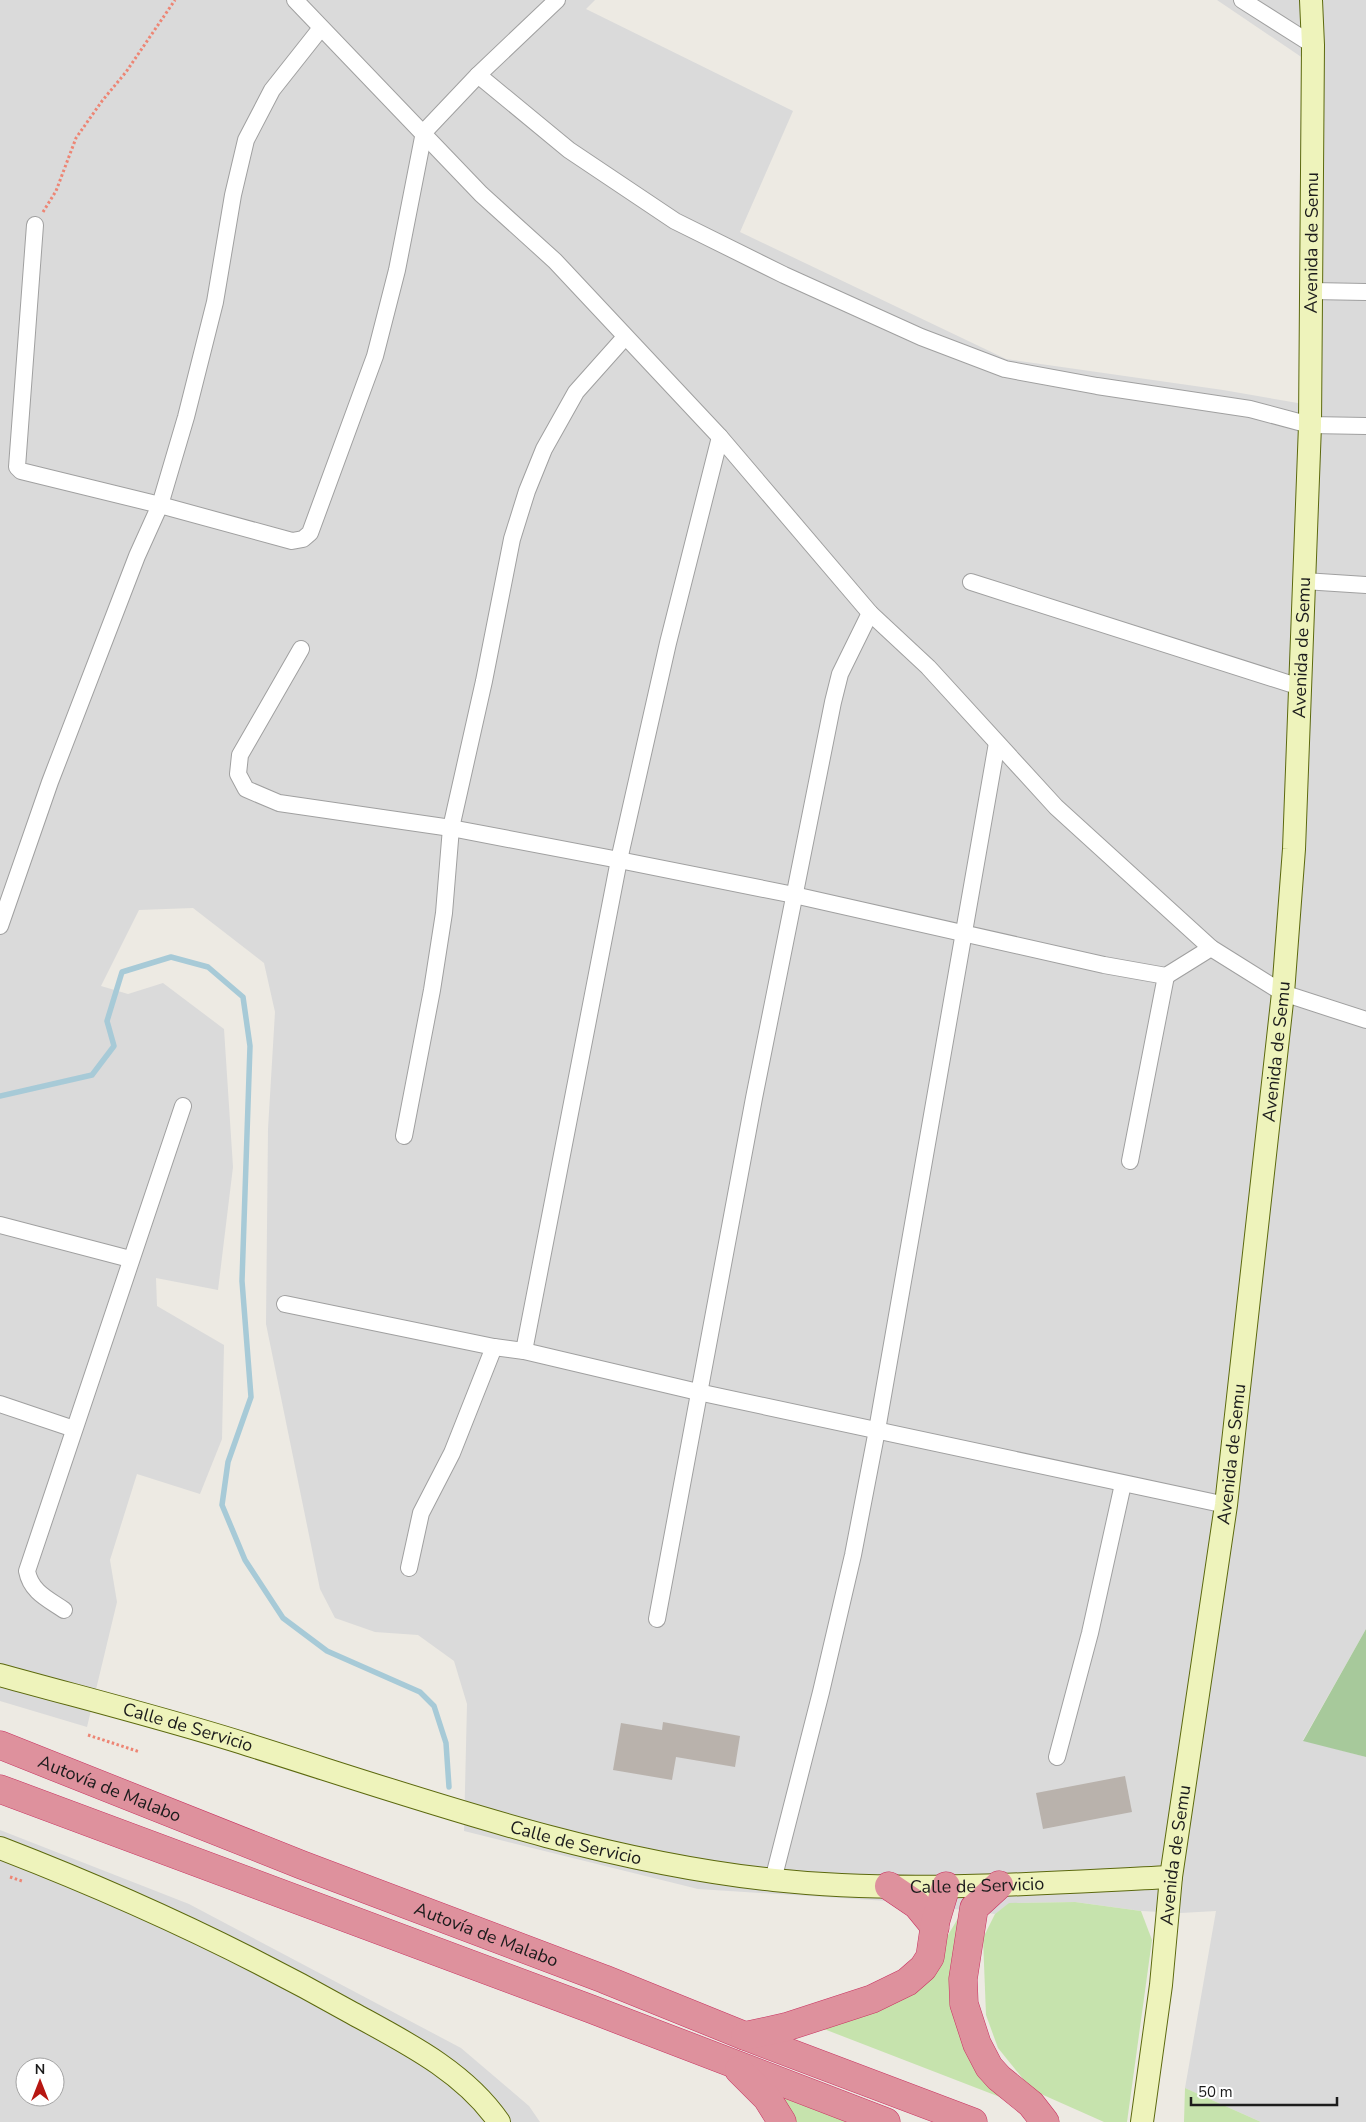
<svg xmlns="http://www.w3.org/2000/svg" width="1366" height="2122" viewBox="0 0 1366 2122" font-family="'Nunito Sans',sans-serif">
	<rect width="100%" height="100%" fill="#edeae3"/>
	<g fill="#dadada" fill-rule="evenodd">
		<polygon points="0,0 595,0 586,9 793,111 740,232 1006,359 1223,390 1321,407 1322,71 1217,0 1366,0 1366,1629 1303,1740 1366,1757 1366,2122 1261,2122 1185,2088 1216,1911 1181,1913 1141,1911 1075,1902 1010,1903 995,1914 887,1901 698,1889 464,1831 467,1704 454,1661 418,1635 375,1632 335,1618 320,1589 266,1324 268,1129 275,1012 264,963 193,908 139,910 101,986 128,994 163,983 224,1029 233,1167 218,1290 156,1278 157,1306 224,1345 222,1439 200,1494 137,1474 110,1560 117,1602 87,1727 0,1701"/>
		<path d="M 0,1830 L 189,1904 L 461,2048 L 529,2106 L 540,2122 L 0,2122 ZM 25,2067 L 55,2067 L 55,2097 L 25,2097 Z"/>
	</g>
	<g fill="#c6e3ad">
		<polygon points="1075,1902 1141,1911 1152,1940 1127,2122 1104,2122 1032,2090 998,2048 986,2015 983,1938 995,1914 1009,1903"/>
		<polygon points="960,1915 958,2008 1031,2109 798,2019 921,1980"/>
		<polygon points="1185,2088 1261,2122 1184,2122"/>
		<polygon points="775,2093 847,2122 792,2122"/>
	</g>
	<polygon fill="#a7c99b" points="1366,1629 1366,1757 1303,1741"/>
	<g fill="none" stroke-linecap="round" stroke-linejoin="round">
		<polyline stroke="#a7cad7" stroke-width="5.5" points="0,1096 92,1075 114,1046 107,1021 122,972 171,957 208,967 243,997 250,1046 242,1281 251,1397 228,1462 222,1505 245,1560 283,1618 327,1651 420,1692 434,1706 446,1743 449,1787"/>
	</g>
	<g fill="#b9b2ac">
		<polygon points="663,1722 740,1736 735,1767 676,1757 672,1780 613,1770 621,1723 662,1730"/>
		<polygon points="1125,1776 1132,1812 1043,1829 1036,1793"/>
	</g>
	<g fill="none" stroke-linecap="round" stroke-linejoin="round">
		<g stroke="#a0a0a0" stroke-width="18">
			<g id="street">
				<polyline points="295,0 481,194 555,261 720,437 870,613 928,667 1056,807 1211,948 1283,993 1366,1020"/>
				<polyline points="1242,0 1313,45"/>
				<polyline points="478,75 569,150 675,221 784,275 921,337 1005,369 1097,386 1250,409 1310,425 1366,426"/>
				<polyline points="35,225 17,467 21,471 160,505 292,541 303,539 310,533 375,356 397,270 424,132 478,75 557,0"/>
				<polyline points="1312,291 1366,292"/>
				<polyline points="1304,581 1366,585"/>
				<polyline points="971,582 1300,687"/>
				<polyline points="301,649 240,755 238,774 246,789 279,803 451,828 619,860 794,895 1104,965 1166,976 1211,948"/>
				<polyline points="0,926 50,782 137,556 160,505 186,417 215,302 233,195 246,140 272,90 321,28"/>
				<polyline points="404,1136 432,990 444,913 451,828 484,681 512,539 527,491 544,449 576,392 625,337"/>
				<polyline points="1130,1161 1166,976"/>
				<polyline points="0,1225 130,1259"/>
				<polyline points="285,1304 494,1347 524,1351 698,1392 1226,1505"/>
				<polyline points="524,1351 619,860 668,643 720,437"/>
				<polyline points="0,1404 74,1429"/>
				<polyline points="409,1568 421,1513 452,1453 494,1347"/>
				<path d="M 64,1610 C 48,1599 31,1592 27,1571 L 183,1106"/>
				<polyline points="657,1619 754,1098 833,702 840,674 870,613"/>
				<polyline points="1057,1757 1090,1633 1123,1484"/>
				<polyline points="773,1880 821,1692 853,1555 877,1430 997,743"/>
			</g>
		</g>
		<g stroke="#5c690e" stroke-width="24">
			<g id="secondary">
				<path id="s1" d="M 0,1675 C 83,1698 167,1719 249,1745 C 421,1799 594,1861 774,1880 C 905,1894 1039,1883 1171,1877"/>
				<path d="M 0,1848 C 122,1895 239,1949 352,2013 C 405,2042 464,2071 499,2122"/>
				<path id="s2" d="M 1142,2122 L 1161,1985 L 1171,1877 L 1226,1505 L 1283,993 L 1294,849 L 1310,425 L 1313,45 L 1311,0"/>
			</g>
		</g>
		<g stroke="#c83361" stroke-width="29">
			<g id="highway">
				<path id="s3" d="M 0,1745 L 302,1865 L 604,1979 L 745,2036 L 973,2122"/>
				<polyline points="0,1789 591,2009 886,2122"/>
				<polyline points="999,1885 974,1908 963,1979 964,2004 977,2044 989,2067 999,2078 1031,2104 1045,2122"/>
				<polyline points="889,1886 917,1905 935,1927"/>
				<polyline points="745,2036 786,2027 872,1999 907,1982 923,1968 930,1957 935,1923 946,1886"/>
				<polyline points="739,2070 767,2098 782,2122"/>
			</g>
		</g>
		<g stroke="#ed8574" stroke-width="3" stroke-dasharray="2.5 2.5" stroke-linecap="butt">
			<polyline points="43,212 56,191 76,138 102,101 126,72 175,0"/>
			<polyline points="88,1735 140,1752"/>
			<polyline points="10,1877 22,1881"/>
		</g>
		<use href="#street" stroke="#fff" stroke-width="16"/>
		<use href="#secondary" stroke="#eef3bb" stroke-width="22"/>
		<use href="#highway" stroke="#de919d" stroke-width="28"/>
	</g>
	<g text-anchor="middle" stroke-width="4.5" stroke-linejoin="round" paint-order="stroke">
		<g font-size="18" fill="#1c1c1c" stroke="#fff">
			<text dy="6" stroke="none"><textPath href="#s2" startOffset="1889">Avenida de Semu</textPath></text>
			<text dy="6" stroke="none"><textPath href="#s2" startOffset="1484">Avenida de Semu</textPath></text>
			<text dy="6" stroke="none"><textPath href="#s2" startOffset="1079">Avenida de Semu</textPath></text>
			<text dy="6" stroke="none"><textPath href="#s2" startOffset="674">Avenida de Semu</textPath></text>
			<text dy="6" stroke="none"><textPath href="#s1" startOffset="195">Calle de Servicio</textPath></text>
			<text dy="6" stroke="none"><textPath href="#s3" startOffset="118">Autovía de Malabo</textPath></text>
			<text dy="6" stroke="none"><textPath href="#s1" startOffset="600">Calle de Servicio</textPath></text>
			<text dy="6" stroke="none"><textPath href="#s2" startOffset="269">Avenida de Semu</textPath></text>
			<text dy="6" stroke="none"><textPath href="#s1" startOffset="1005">Calle de Servicio</textPath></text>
			<text dy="6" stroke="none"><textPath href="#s3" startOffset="522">Autovía de Malabo</textPath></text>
		</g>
	</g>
	<g transform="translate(40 2082)"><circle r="24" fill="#ffffff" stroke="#a4a4a4"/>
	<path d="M0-4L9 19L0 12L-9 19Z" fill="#b71712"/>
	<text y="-8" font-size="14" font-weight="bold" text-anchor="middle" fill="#1c1c1c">N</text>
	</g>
	<path d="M1191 2097v8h146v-8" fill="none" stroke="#1c1c1c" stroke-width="2.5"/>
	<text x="1198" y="2097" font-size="15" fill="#1c1c1c" stroke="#ffffff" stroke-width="4" paint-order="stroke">50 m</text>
</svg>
